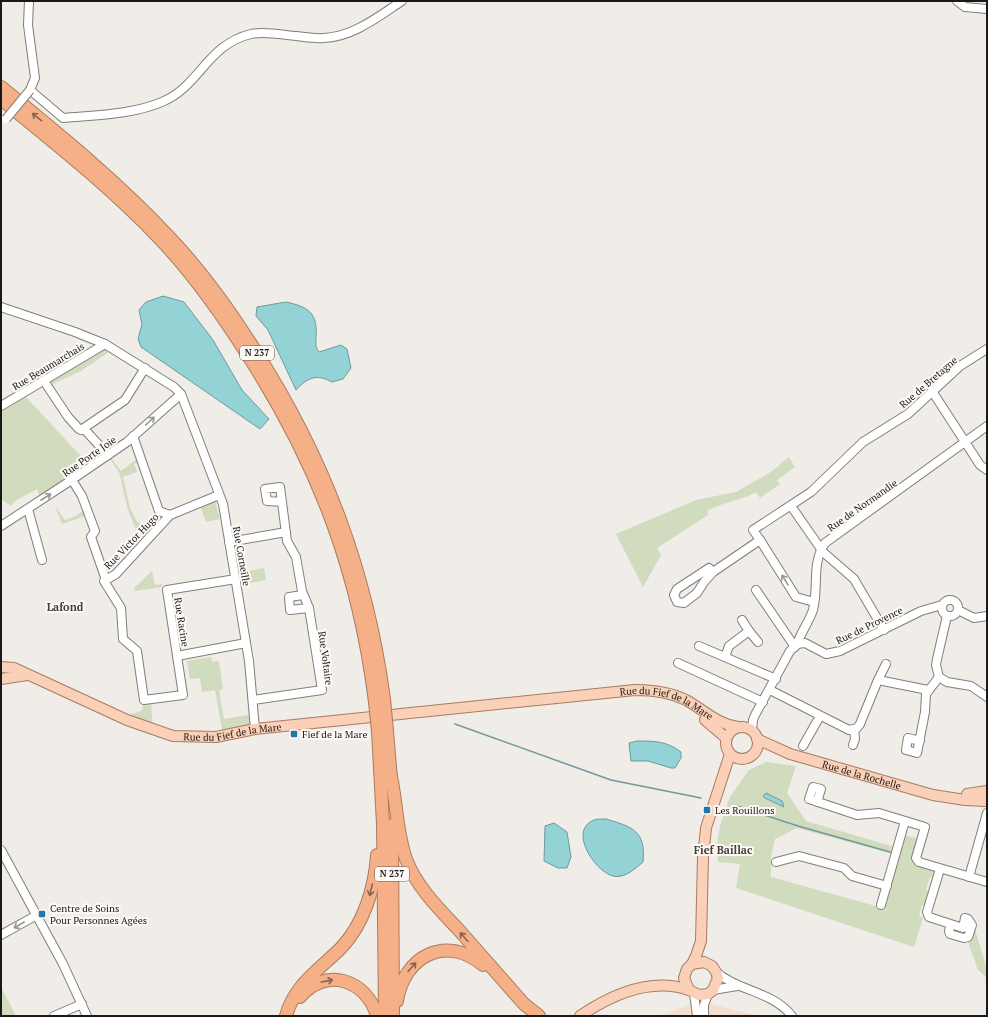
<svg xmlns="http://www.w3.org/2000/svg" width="988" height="1017" viewBox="0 0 988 1017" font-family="'PT Serif',serif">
	<rect width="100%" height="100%" fill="#f0ece8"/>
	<polygon fill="#f3dfd0" points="699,1001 758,1016 661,1016"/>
	<g fill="#d1dbbe">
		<polygon points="105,344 113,349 81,371 55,383 51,387 44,381"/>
		<polygon points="26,397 88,464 40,497 37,489 15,501 11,506 1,499 1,412"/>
		<path d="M 789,457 L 795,467 L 777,480 L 780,484 L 760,498 L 756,492 C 740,501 723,502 707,511 L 708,515 L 657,548 L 661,555 L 643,587 L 616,534 L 696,500 L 736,492 L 771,472 Z"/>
		<polygon points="111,458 121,471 137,459 138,462 134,464 137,472 123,477 130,508 137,522 139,522 144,535 149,533 141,542 128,510 119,472 110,459"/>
		<polygon points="215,501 220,519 206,522 200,506"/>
		<polygon points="55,506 65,520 76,516 84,510 85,516 62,524"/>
		<polygon points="264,568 266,580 245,584 243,572"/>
		<polygon points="152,571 155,585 162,584 162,587 135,591 134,588"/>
		<polygon points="211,657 212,662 219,661 223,689 219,690 224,719 254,714 255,729 223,735 215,690 202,692 200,678 190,679 187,661"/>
		<polygon points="144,700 151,700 153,729 127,720 131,714 142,711"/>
		<polygon points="766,762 796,766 787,793 806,821 895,847 893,854 797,828 775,839 771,857 771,877 883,908 904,835 919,839 913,863 932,868 935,874 934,878 930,877 926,890 930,892 926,906 922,905 919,916 923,918 914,947 736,888 740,864 718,862 717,845 720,826 730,797 749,770"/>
		<polygon points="974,926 987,969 987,978 978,970 968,942 970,942"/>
		<polygon points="1,987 16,1016 1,1016"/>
	</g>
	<g fill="#93d2d5" stroke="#6f9a9c">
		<polygon points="163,296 184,302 213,340 242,390 269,419 260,429 141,347 138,339 142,324 139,310 146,302"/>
		<path d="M 286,302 C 308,307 318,312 316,338 C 316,344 315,347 319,352 L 341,345 L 347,349 L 351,368 L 343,379 L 332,382 C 317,374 308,377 296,390 L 268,330 L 256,316 L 257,307 Z"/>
		<path d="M 637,741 C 654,741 667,741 681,752 L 681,758 L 675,768 L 671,768 L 648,761 L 631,761 L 629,743 Z"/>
		<polygon points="766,793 782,801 784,807 765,798 763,796"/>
		<path d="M 606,819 C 633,827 646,831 643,862 C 635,869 624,879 613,876 C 594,871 568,830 594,820 C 597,819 602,819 606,819 Z"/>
		<polygon points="554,823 567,832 571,857 567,868 558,868 544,861 545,826"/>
	</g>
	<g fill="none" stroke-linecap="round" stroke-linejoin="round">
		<g stroke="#6f9a9c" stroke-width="1.5">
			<polyline points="455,724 611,780 701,798"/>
			<polyline points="737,806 798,826 890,852"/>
		</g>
		<g stroke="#827e7b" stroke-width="10">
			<g id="minor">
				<path d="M 29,1 L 28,25 L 35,78 L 30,90 L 63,118 C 96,115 133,115 164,101 C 199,86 208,44 251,34 C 263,31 284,35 296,36 C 305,37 315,39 324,38 C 353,37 379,16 402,1"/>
				<polyline points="957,1 965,7 987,9"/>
				<polyline points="1,307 75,332 105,344 174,387 181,394 223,504 249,661 255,729"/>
				<polyline points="44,381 68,417 79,429 86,431 108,455"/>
				<polyline points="932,391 980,465 987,470"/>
				<polyline points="1,406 105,344"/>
				<polyline points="81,430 125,400 145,368"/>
				<polyline points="133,436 159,511 170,515 219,495"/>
				<polyline points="72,480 82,496 95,531 91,537 106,580 104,581 121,608 123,639 137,651 144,700 183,695 167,590 236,579"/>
				<polyline points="791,506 823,552 854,579 884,630"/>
				<polyline points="28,509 42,560"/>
				<polyline points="1,526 67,483 127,442 181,394"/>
				<polyline points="760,540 796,597 814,602"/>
				<polyline points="229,542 286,532"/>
				<polyline points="713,572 709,568 677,589 674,595 677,602 684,603 697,593 704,582 713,572 760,540 753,530 811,492 863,442 908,414 960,366 987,349"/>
				<polyline points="106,580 116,574 170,515"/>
				<polyline points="756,590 795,647"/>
				<polyline points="303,595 289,597 290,610 309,608"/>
				<circle cx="950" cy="608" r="8"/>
				<polyline points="958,610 974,618 987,616"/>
				<polyline points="947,616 937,659 936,665 939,677 947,682 971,686 987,697"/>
				<polyline points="742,620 749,631"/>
				<path d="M 797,644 C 801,632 809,622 813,610 C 819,588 811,563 825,543 L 987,426"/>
				<polyline points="699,646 776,679"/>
				<polyline points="177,656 246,643"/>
				<polyline points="725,657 729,646 749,631 758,642"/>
				<polyline points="678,663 763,702"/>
				<polyline points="878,680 886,664"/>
				<polyline points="770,690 849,730 857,728 860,724 878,680 928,690"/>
				<polyline points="253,700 322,690 309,608 302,591 296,557 287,541 280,487 265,489 267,501 282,502"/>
				<polyline points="752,730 753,720 755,715 790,651 797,644 805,643 826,654 840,651 921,611 942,605"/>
				<polyline points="920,741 908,738 906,750 917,753 925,712 926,694 939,677"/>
				<polyline points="853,745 855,739 854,729"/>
				<polyline points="803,746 820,716"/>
				<polyline points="817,802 821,789 813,787 809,799 857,815 879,813 925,827 916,858 919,862 987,882"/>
				<polyline points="1,850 63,964 87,1016"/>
				<polyline points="776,862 799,856 844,868 852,876 887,886"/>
				<polyline points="940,869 927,912 929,917 963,928 965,918 968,919 972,925 968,937 964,938 950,934 949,931 951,924"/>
				<polyline points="969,877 987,813"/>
				<polyline points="881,905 905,821"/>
				<polyline points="1,935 37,915"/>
				<path d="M 716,972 C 740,992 772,991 792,1016"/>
				<polyline points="713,990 737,986"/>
				<polyline points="694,993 697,1016"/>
				<polyline points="54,1016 82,1004"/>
				<polyline points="704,1016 704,1005 708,994"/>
			</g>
		</g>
		<g stroke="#a97b61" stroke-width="12">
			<g id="major">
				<path id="s1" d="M 1,667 L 14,668 L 127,720 L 173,736 L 216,737 L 255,729 L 635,690 C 653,690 670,692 686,700 C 704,710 717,724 738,727"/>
				<polyline points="1,679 27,675"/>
				<polyline points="705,720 726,738"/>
				<circle cx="742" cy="743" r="16"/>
				<path id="s2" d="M 757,739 L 790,754 L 933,795 L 965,800 L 986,801"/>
				<polyline points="967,794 987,791"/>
				<polyline points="692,964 704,962 712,966 716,972 718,978 713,990 708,994 699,995 689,990 684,978 687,969 692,964 696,956 701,941 703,857 706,828 730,754"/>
				<path d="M 580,1016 C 611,995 651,977 689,990"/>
			</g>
		</g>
		<g stroke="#a97b61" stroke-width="14">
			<g id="highway">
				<path d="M 1,87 C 60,135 119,183 171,239 C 203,273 231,312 256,352 C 325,460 367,572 384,699"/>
				<path d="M 1,99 C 56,144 112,188 161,240 C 194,275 223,316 249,357 C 319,466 359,573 375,702"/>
				<polyline points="378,731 383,824 385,1016"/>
				<polyline points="387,731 391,779"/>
				<path d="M 390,772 C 397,801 396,831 406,859 C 416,886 438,908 458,929 C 480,954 502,979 524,1004 L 539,1016"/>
				<polyline points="392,825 393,1016"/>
				<path d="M 300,997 C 326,966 367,980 377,1016"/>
				<path d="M 397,1001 C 404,956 446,934 483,965"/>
				<path d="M 286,1016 C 294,985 320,969 341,948 C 364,924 375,887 377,855"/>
			</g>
		</g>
		<use href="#minor" stroke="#fff" stroke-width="8"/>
		<use href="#major" stroke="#fad0b8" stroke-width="10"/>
		<use href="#highway" stroke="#f6b088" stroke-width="12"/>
		<g stroke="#827e7b" stroke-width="10" stroke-linecap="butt">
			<polyline id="minor-bridge" points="6,119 30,90"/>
		</g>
		<g stroke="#a97b61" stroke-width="14" stroke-linecap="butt">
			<g id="highway-bridge">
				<polyline points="384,699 387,731"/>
				<polyline points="375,702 378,731"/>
			</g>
		</g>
		<use href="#minor-bridge" stroke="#fff" stroke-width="8"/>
		<use href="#highway-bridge" stroke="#f6b088" stroke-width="12"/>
	</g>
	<defs><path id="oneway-shaft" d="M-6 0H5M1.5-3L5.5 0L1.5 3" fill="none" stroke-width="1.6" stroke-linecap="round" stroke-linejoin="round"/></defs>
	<g stroke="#886450">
		<use href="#oneway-shaft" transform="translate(37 117) rotate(-141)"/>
		<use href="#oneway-shaft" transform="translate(371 890) rotate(103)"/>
		<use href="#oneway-shaft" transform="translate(464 937) rotate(-132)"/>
		<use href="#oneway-shaft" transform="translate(412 967) rotate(-48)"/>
		<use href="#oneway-shaft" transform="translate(327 981) rotate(-10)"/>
	</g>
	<g stroke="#989897">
		<use href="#oneway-shaft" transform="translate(150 421) rotate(-42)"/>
		<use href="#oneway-shaft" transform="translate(46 497) rotate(-33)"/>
		<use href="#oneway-shaft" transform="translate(785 580) rotate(-122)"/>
		<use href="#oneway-shaft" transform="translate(19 925) rotate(150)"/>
	</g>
	<g fill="#2376a6" stroke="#fdfaf6" stroke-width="1.5">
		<rect x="290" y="730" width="8" height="8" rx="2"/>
		<rect x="703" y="806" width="8" height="8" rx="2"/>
		<rect x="38" y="910" width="8" height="8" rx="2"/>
	</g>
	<g text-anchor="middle" stroke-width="4" stroke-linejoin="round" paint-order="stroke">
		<g fill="#fdfaf6" stroke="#5e5c5b" stroke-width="1">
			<rect x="240" y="346" width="34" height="14" rx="3"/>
			<rect x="375" y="867" width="34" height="14" rx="3"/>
		</g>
		<g font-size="9" font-weight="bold" fill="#1a1918">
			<text x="257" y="356">N 237</text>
			<text x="392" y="877">N 237</text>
		</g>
		<g font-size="10" fill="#1a1918" stroke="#fdfaf6">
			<text transform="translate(48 366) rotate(-31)" y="4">Rue Beaumarchais</text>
			<text transform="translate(928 382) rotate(-41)" y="4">Rue de Bretagne</text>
			<text transform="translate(89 456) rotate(-35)" y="4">Rue Porte Joie</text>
			<text transform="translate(862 505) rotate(-35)" y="4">Rue de Normandie</text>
			<text transform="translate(131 541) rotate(-46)" y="4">Rue Victor Hugo</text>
			<text transform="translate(242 556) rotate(80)" y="4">Rue Corneille</text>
			<text transform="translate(182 622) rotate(81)" y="4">Rue Racine</text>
			<text transform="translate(869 625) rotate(-26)" y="4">Rue de Provence</text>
			<text transform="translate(326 658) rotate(82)" y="4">Rue Voltaire</text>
			<text dy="4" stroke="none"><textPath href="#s1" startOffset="685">Rue du Fief de la Mare</textPath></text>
			<text dy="4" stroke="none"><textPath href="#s1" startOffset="246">Rue du Fief de la Mare</textPath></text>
			<text dy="4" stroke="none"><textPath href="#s2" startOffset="111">Rue de la Rochelle</textPath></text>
		</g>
		<g font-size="10" fill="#1a1918" stroke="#fdfaf6" text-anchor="start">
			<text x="302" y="738">Fief de la Mare</text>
			<text x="715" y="814">Les Rouillons</text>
			<text x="50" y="912">Centre de Soins<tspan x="50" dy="12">Pour Personnes Agées</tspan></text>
		</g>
		<g font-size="11" font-weight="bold" fill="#423f3c" stroke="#fdfaf6">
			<text x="65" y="611">Lafond</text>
			<text x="723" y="854">Fief Baillac</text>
		</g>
	</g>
	<rect width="988" height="1017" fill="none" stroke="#1a1918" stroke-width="4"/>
</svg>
